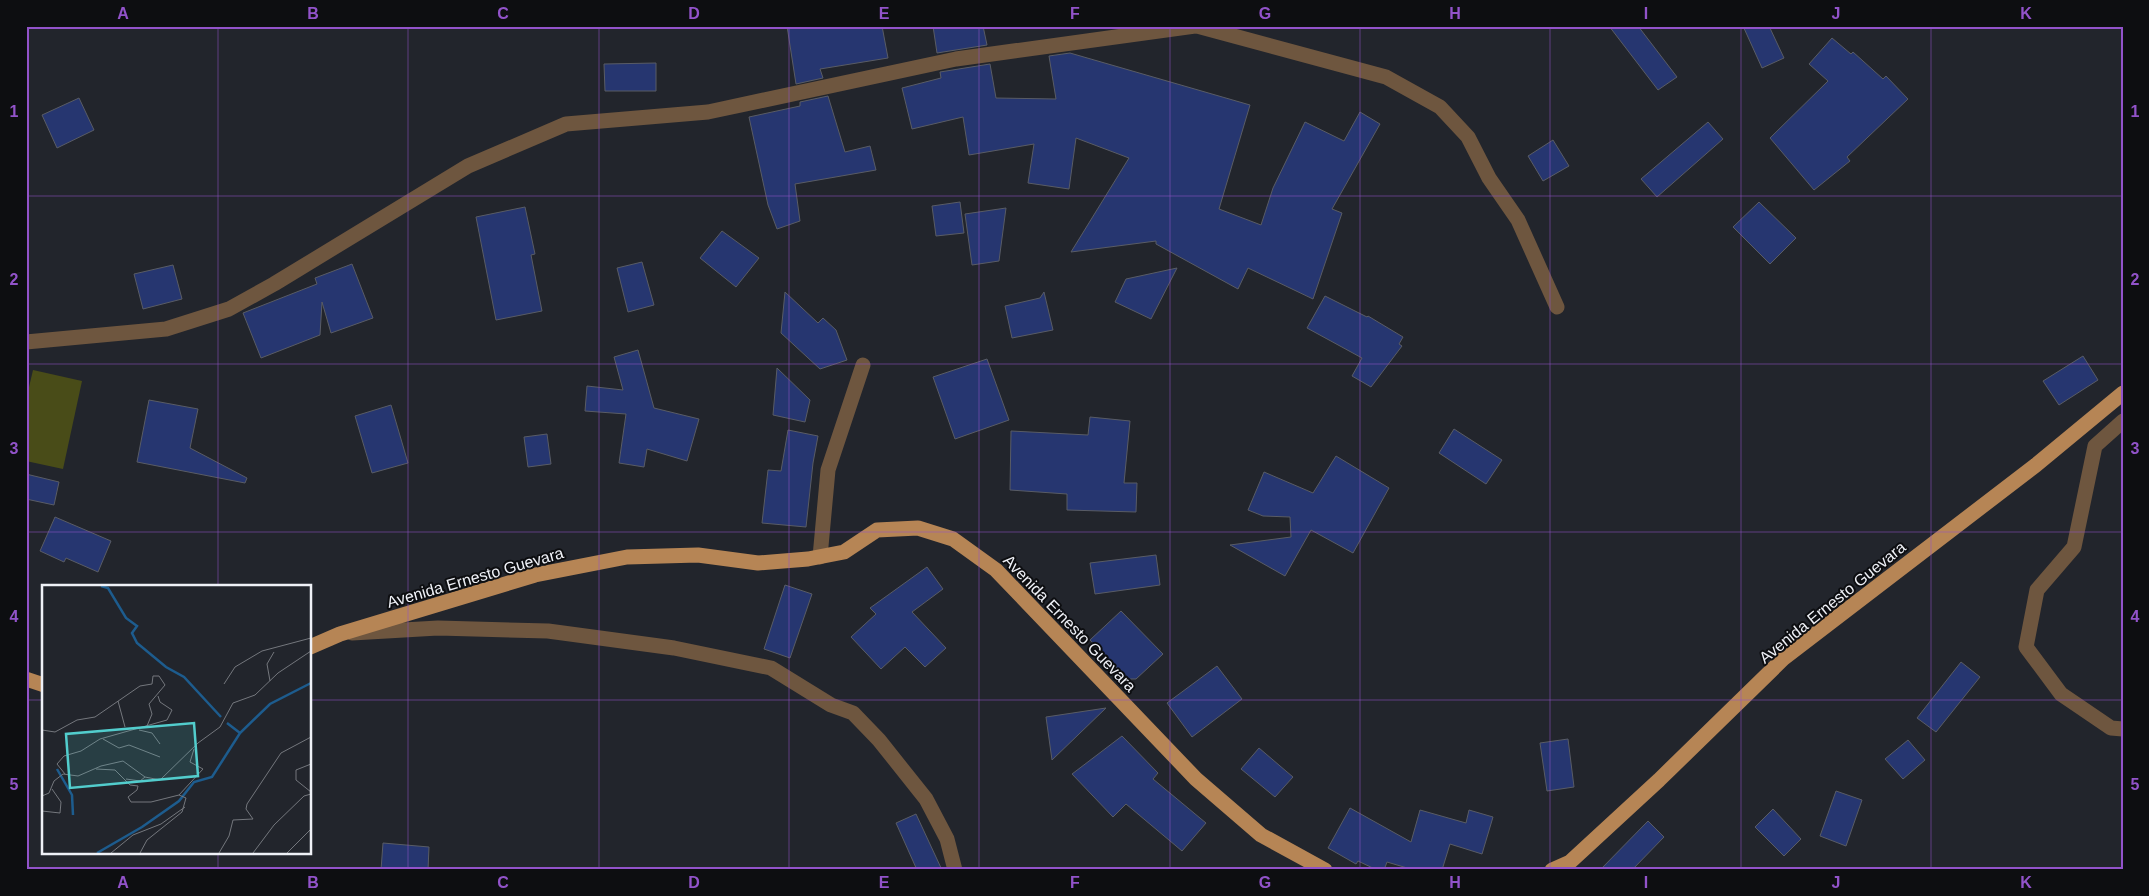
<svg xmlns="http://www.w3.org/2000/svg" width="2149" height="896" viewBox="0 0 2149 896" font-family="Arial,sans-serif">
	<rect width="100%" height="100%" fill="#22252c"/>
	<polygon fill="#494c18" points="33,370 82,381 63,469 26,461 26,400"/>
	<g fill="#263670" stroke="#595c65">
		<polygon points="787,26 882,26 888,58 820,69 823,78 796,84"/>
		<polygon points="933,26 983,26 987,45 937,53"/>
		<polygon points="1609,26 1638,26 1677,77 1658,90"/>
		<polygon points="1743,26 1769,26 1784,58 1762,68"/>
		<polygon points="1832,38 1851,54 1853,52 1883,79 1886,76 1908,99 1847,157 1850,161 1814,190 1770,138 1828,81 1809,64"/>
		<polygon points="1070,53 1250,105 1219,209 1261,225 1273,188 1305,122 1344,141 1360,112 1380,124 1332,209 1342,213 1313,299 1248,268 1238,289 1156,244 1156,241 1071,252 1129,158 1076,138 1069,189 1028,183 1034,144 969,155 963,117 912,129 902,88 941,78 940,72 990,64 996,98 1056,99 1049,56"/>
		<polygon points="656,63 656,91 605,91 604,64"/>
		<polygon points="828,96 845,152 870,146 876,170 795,184 800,221 777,229 768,205 749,117 800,106 800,102"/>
		<polygon points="79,98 94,130 57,148 42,115"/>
		<polygon points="1708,122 1723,139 1657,197 1641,179"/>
		<polygon points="1553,140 1569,166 1543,181 1528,156"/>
		<polygon points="960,202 964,233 936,236 932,206"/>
		<polygon points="1759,202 1796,238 1770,264 1733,227"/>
		<polygon points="525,207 535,254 531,255 542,311 496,320 476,217"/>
		<polygon points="1006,208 999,261 972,265 965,214"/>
		<polygon points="722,231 759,258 736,287 700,258"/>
		<polygon points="642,262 654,305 628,312 617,268"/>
		<polygon points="352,264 373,318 331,333 322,302 320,335 261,358 243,313 317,284 315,278"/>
		<polygon points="173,265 182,299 143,309 134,274"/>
		<polygon points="1177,268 1151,319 1115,302 1126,279"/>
		<polygon points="785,292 818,323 823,318 836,330 847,360 820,369 781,333"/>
		<polygon points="1044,292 1053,330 1012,338 1005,306 1040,298"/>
		<polygon points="1325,296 1367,317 1368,316 1403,337 1399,344 1402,346 1371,387 1352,376 1362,358 1307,328"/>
		<polygon points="638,350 654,408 699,419 687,461 647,449 644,467 619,463 626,414 585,411 587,386 623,390 614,357"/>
		<polygon points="2083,356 2098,380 2059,405 2043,381"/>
		<polygon points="987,359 1009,420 955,439 933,377"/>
		<polygon points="777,368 810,400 805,422 773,415"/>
		<polygon points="149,400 198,409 190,448 247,478 245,483 137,462"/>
		<polygon points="391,405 408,463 372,473 355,416"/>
		<polygon points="1090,417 1130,421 1124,483 1137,483 1136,512 1067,510 1067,494 1010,490 1011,431 1088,435"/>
		<polygon points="1454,429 1502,460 1486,484 1439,453"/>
		<polygon points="788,430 818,436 813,463 806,527 762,523 768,470 781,471"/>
		<polygon points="547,434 551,464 528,467 524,437"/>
		<polygon points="1336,456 1389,488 1353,553 1311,530 1285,576 1230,545 1291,537 1290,517 1263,516 1248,510 1264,472 1313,493"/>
		<polygon points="26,474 59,482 54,505 26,499"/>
		<polygon points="55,517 111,541 98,572 66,558 64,562 40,551"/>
		<polygon points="1156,555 1160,585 1095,594 1090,563"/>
		<polygon points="927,567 943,589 912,612 946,648 925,667 905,647 881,669 851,637 876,614 870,608"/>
		<polygon points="785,585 812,594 790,658 764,649"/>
		<polygon points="1121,611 1163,654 1136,679 1127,679 1090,640"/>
		<polygon points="1961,662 1980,677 1936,732 1917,718"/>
		<polygon points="1217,666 1242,699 1192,737 1167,703"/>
		<polygon points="1106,708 1052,760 1046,717"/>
		<polygon points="1122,736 1158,773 1153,779 1206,823 1182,851 1126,804 1113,817 1072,774"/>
		<polygon points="1568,739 1574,787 1547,791 1540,743"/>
		<polygon points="1908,740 1925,760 1903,779 1885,759"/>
		<polygon points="1259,748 1293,777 1275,797 1241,769"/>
		<polygon points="1836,791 1862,800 1846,846 1820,836"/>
		<polygon points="1350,808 1411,842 1420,810 1466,823 1469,810 1493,817 1482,854 1450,844 1442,870 1414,870 1387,862 1384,870 1377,870 1358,861 1356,864 1328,848"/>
		<polygon points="1773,809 1801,839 1784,856 1755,827"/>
		<polygon points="916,814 942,870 917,870 896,823"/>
		<polygon points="1648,821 1664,837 1632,870 1600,870"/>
		<polygon points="383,843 429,847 428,870 381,870"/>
	</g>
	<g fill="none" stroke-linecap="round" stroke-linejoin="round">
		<g stroke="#6e563f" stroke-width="15">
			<polyline points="1197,26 1386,77 1440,107 1468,137 1489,178 1518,220 1557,307"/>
			<polyline points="26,342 166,329 229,309 274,284 468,166 566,124 708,112 956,59 1195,26"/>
			<polyline points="2123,421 2095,446 2074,547 2037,590 2026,647 2061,694 2111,728 2123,729"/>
			<polyline points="820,557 828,470 863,365"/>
			<polyline points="352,633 438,628 548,631 674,648 771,668 831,705 853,713 879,740 926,799 947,839 955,870"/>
		</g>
		<g stroke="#b68555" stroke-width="15">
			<polyline points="310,647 340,634 535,575 627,557 698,555 758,563 808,559 844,552 877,530 918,528 953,539 996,570 1196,779 1261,835 1325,870"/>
			<polyline points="26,679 44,685"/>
			<polyline points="1552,870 1570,862 1659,780 1784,658 2036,465 2123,393"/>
		</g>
	</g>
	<path fill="none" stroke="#9253ca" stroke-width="1" stroke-opacity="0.55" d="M 218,26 L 218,586M 408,26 L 408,870M 599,26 L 599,870M 789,26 L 789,870M 979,26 L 979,870M 1170,26 L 1170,870M 1360,26 L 1360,870M 1550,26 L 1550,870M 1741,26 L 1741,870M 1931,26 L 1931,870M 26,196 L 2123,196M 26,364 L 2123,364M 26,532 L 2123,532M 26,700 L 44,700M 310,700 L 2123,700M 218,852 L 218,870"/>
	<g text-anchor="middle" stroke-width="4" stroke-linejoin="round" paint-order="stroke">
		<g font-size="16" fill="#eff1f7" stroke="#0d0e11">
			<text transform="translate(475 577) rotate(-16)" y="6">Avenida Ernesto Guevara</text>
			<text transform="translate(1832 602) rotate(-39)" y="6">Avenida Ernesto Guevara</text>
			<text transform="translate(1070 623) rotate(46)" y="6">Avenida Ernesto Guevara</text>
		</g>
	</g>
	<g transform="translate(42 585)">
		<rect width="269" height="269" fill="#22252c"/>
		<path fill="none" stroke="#1d5c8e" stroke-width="2.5" d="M 59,1 L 66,3 L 84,33 L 95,41 L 90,48 L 95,58 L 124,82 L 142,92 L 179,132M 185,138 L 198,148M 15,184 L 30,210 L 31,230M 55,268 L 100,242 L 137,216 L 152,197 L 170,192 L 198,148 L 228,119 L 269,98"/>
		<path fill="none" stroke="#74777d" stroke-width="1" d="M 228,96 L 225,79 L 232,67M 182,99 L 193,82 L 220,66 L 269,53M 76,116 L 83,142M 0,145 L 13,147 L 35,135 L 53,132 L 98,101 L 110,99 L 111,91 L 117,91 L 123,100 L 107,119 L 110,129 L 105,141M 97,145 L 110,148 L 118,159M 61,154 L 77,163 L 87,160 L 118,172M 269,179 L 254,185 L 254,195 L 269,207M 54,184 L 73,185 L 88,200 L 96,201 L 95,205 L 86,212 L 89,217 L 109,217 L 137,210 L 144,213 L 140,227 L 105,255 L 98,268M 23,189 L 15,179 L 22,171 L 39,166 L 58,154 L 125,135 L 130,125 L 118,117 L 116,111M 84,194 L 98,196 L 103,192M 137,210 L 161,184 L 148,177 L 152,164M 0,211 L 7,208 L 12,196 L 21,189 L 36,191 L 59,181 L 81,176 L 103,192 L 118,195 L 156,158 L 178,142 L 191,118 L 213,110 L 236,88 L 269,66M 0,226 L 18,228 L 19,217 L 10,204M 69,268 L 91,250 L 119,239 L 143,222M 177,268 L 187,251 L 191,235 L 211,234 L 204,224 L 205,219 L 239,168 L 269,152M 211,268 L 232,240 L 262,211 L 269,209M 245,268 L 269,244"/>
		<path fill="#52cdcd" fill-opacity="0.15" stroke="#52cdcd" stroke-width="2.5" d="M 152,138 L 156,191 L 28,203 L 24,149 Z"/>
		<rect width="269" height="269" fill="none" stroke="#eff1f7" stroke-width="2.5"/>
	</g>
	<rect width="2149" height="896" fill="none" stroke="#0d0e11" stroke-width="55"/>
	<rect x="28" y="28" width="2094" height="840" fill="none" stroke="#9253ca" stroke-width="2"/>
	<g font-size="16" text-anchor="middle" font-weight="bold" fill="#9253ca">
		<text x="123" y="19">A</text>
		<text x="313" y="19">B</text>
		<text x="503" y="19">C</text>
		<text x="694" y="19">D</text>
		<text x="884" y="19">E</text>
		<text x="1075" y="19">F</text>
		<text x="1265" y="19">G</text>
		<text x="1455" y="19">H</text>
		<text x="1646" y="19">I</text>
		<text x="1836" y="19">J</text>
		<text x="2026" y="19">K</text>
		<text x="14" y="117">1</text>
		<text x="2135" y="117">1</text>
		<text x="14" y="285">2</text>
		<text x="2135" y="285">2</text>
		<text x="14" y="454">3</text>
		<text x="2135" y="454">3</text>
		<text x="14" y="622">4</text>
		<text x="2135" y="622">4</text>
		<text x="14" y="790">5</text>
		<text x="2135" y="790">5</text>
		<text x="123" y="888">A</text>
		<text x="313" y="888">B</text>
		<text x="503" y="888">C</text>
		<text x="694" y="888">D</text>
		<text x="884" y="888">E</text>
		<text x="1075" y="888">F</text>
		<text x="1265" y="888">G</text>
		<text x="1455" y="888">H</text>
		<text x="1646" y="888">I</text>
		<text x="1836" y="888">J</text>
		<text x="2026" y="888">K</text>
	</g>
</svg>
